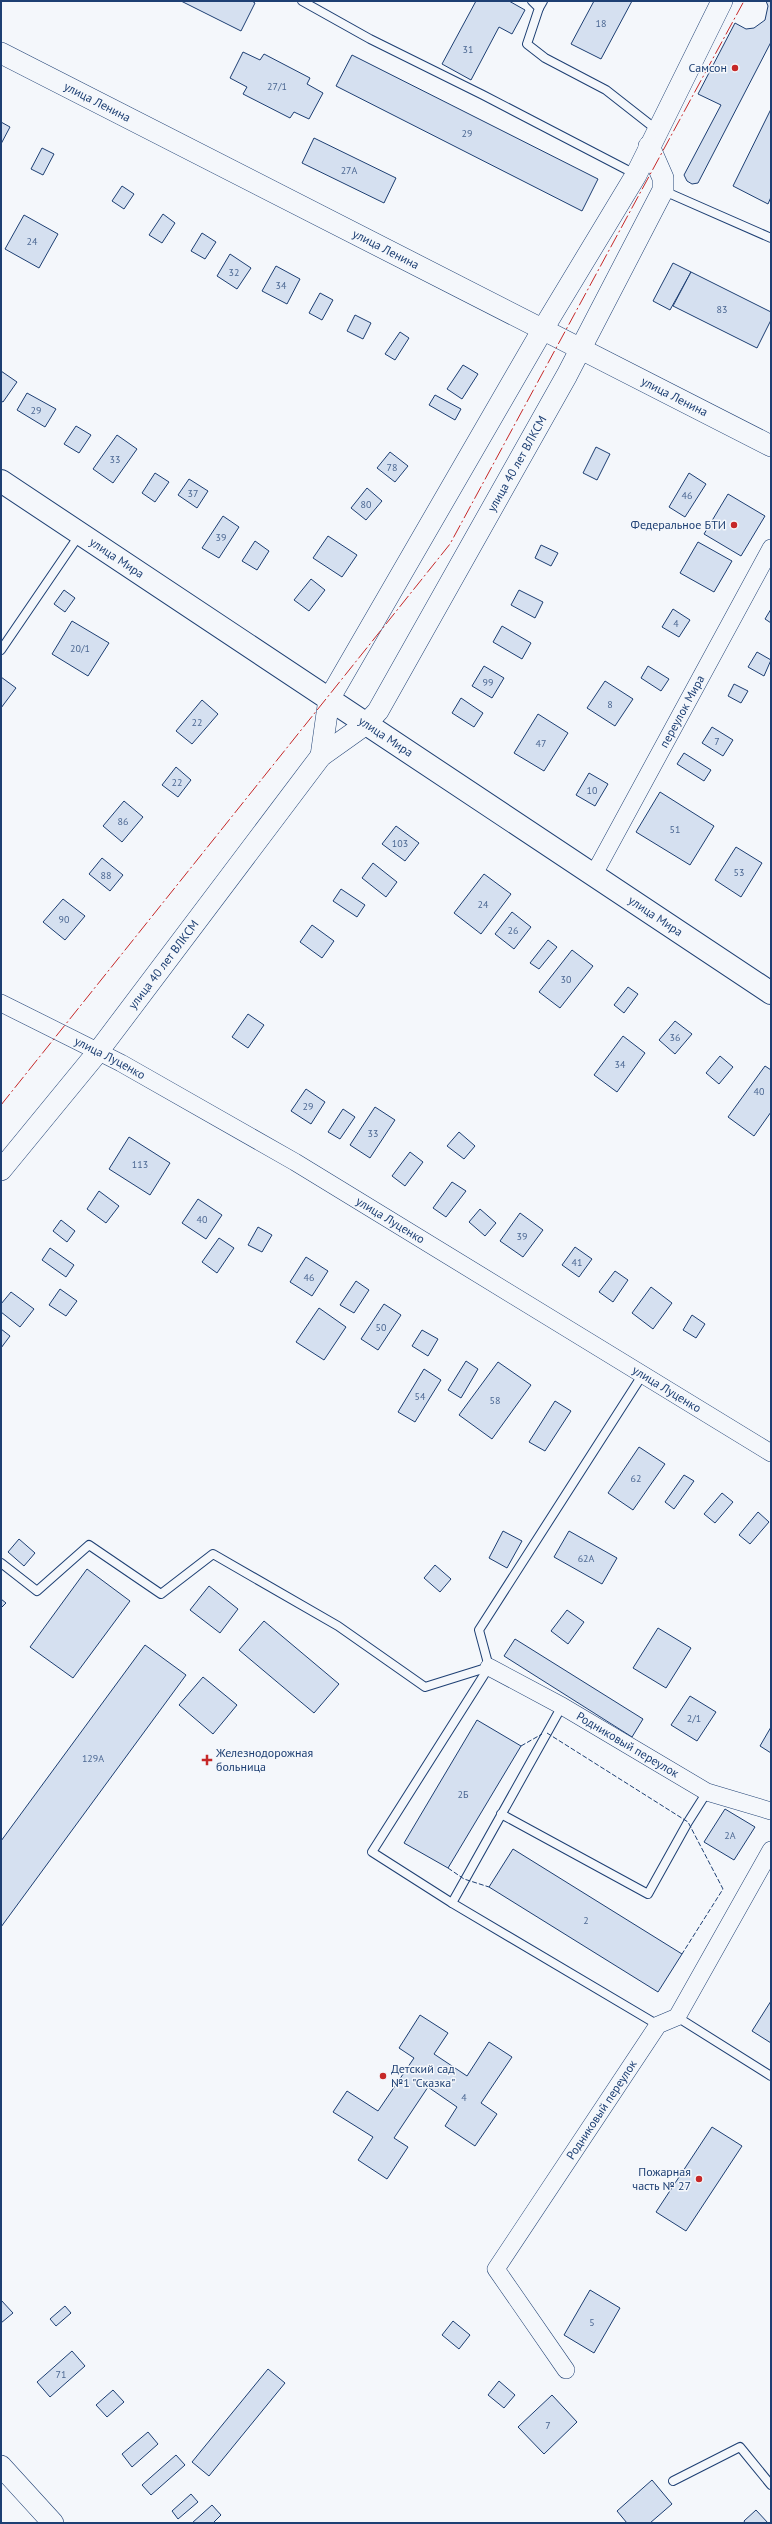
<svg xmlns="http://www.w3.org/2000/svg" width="772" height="2524" viewBox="0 0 772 2524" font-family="'PT Sans',sans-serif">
	<rect width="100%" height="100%" fill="#f4f7fb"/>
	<g fill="#d5e0f0" stroke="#1d3f73">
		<polygon points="181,1 252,1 255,3 241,31"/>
		<polygon points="476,1 509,1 525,10 512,34 499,27 471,80 442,64"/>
		<polygon points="594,1 632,1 601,59 571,44"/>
		<polygon points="766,1 771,1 771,42 698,183 692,184 687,181 684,175 721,105 698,94 735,23 746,29 754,28 765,20 768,6"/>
		<polygon points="243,52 260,60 264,54 310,78 307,84 323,93 309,119 294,112 290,118 243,94 247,87 230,78"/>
		<polygon points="352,55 598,179 582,211 336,86"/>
		<polygon points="771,109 771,197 768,204 733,186"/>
		<polygon points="1,122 10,127 1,144"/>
		<polygon points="314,138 396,178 384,203 302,163"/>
		<polygon points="42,148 54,154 43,175 31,169"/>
		<polygon points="122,186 134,194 124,209 112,201"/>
		<polygon points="163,214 175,223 162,243 149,235"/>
		<polygon points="24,215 58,234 39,268 5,249"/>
		<polygon points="202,233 216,242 205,259 191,251"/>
		<polygon points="230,254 251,268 237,289 217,276"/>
		<polygon points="673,263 691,272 670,310 653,301"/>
		<polygon points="276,266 300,279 287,304 262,291"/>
		<polygon points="691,272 771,312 771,320 757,348 673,306"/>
		<polygon points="320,293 333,300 322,320 309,313"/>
		<polygon points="355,315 371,323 363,339 347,331"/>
		<polygon points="400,332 409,338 395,360 385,354"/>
		<polygon points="463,365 478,374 462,399 447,389"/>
		<polygon points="1,371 17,382 3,402 1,401"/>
		<polygon points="27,393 56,409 45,427 17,410"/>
		<polygon points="435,395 461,409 455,420 429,405"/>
		<polygon points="76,426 91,435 79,453 64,444"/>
		<polygon points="117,435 137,449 113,483 93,469"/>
		<polygon points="596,447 610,454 597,480 583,473"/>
		<polygon points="390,452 408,466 395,482 377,468"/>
		<polygon points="155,473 169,482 155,502 142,493"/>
		<polygon points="689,473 706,484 685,517 669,507"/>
		<polygon points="189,479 208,491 197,508 178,495"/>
		<polygon points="367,488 382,501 366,520 351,508"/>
		<polygon points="728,494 765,516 741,556 704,534"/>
		<polygon points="223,516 239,527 219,558 202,548"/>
		<polygon points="328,536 357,555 342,577 313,558"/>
		<polygon points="255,541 269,551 257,570 242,561"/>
		<polygon points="698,542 732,561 714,592 680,573"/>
		<polygon points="541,545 558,553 551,566 535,558"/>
		<polygon points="311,579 325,590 309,611 294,600"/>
		<polygon points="64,590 75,598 65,612 54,604"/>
		<polygon points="519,590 543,602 535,618 511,605"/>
		<polygon points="673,609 690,620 679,637 662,627"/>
		<polygon points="771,609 771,623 765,619"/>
		<polygon points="72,621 109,643 88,676 52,654"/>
		<polygon points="502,626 531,643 522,659 493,642"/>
		<polygon points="757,652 771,660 764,676 748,667"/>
		<polygon points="484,666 504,678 492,698 472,686"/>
		<polygon points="648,666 669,679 661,691 641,678"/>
		<polygon points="1,677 16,688 1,708"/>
		<polygon points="605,681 633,699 615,726 587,708"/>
		<polygon points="734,684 748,691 741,703 728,696"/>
		<polygon points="461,698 483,713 474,727 452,713"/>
		<polygon points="202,700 218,714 192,744 176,731"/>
		<polygon points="538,714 568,733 544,771 514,753"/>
		<polygon points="712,727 733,740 723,756 702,743"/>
		<polygon points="684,753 711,770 704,781 677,764"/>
		<polygon points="176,767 191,780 178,797 162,785"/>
		<polygon points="589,773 608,784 595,806 576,795"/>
		<polygon points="660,792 714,826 690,865 636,832"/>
		<polygon points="124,801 143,817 122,842 103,826"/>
		<polygon points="396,826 419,843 405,861 382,844"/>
		<polygon points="736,847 762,863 741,897 715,880"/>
		<polygon points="102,858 123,875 110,891 89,874"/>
		<polygon points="373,863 397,882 386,897 362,878"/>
		<polygon points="484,874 511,894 481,934 454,913"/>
		<polygon points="341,889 365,905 357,917 333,901"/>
		<polygon points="63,899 85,916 65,940 43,922"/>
		<polygon points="512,912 531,927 514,949 495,934"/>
		<polygon points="312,925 334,941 322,958 300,942"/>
		<polygon points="548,940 557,947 539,969 530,963"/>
		<polygon points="572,950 593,966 560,1008 539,992"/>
		<polygon points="628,987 638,994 624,1013 614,1005"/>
		<polygon points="248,1014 264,1025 248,1048 232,1037"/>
		<polygon points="675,1021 692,1034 675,1054 659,1040"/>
		<polygon points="623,1036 645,1053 617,1092 594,1075"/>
		<polygon points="720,1056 733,1067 719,1084 706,1073"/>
		<polygon points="765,1066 771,1070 771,1112 754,1136 728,1117"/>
		<polygon points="306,1089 325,1102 311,1124 291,1111"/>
		<polygon points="375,1107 395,1120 370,1158 350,1145"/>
		<polygon points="343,1109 355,1117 340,1139 328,1132"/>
		<polygon points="459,1132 475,1146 464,1159 447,1146"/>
		<polygon points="129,1137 170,1163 150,1195 109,1169"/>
		<polygon points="410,1152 423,1162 405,1186 392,1176"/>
		<polygon points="452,1182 466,1191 446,1217 433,1208"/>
		<polygon points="99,1191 119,1206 106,1223 87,1209"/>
		<polygon points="198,1199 222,1215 206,1239 182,1223"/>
		<polygon points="480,1209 496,1223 485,1236 469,1222"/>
		<polygon points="520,1213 543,1230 523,1257 500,1241"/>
		<polygon points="61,1220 75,1231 67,1242 53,1231"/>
		<polygon points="258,1227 272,1235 262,1252 248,1245"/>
		<polygon points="219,1238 234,1248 217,1273 202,1262"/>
		<polygon points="575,1247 592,1259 579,1277 562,1265"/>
		<polygon points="50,1248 74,1265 66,1277 42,1260"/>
		<polygon points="306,1257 328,1271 312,1296 290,1282"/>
		<polygon points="615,1271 628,1280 613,1302 599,1292"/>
		<polygon points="356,1281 369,1290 354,1313 340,1305"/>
		<polygon points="651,1287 672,1303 653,1329 632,1313"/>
		<polygon points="60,1289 77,1301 66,1316 49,1305"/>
		<polygon points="11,1292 34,1309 20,1327 1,1312 1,1304"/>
		<polygon points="384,1304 401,1315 378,1350 361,1339"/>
		<polygon points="319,1308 346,1327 324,1360 296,1342"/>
		<polygon points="692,1315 705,1324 696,1338 683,1330"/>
		<polygon points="1,1329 10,1336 1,1348"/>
		<polygon points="422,1330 438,1339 428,1356 412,1346"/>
		<polygon points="466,1361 478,1369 461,1398 448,1390"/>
		<polygon points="498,1362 531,1385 492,1439 459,1415"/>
		<polygon points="424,1369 441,1380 415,1422 398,1412"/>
		<polygon points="555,1401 571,1411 545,1451 529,1442"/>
		<polygon points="639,1447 665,1464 633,1510 608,1493"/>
		<polygon points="684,1475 694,1481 674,1509 665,1502"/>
		<polygon points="722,1493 733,1502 715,1523 704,1514"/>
		<polygon points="758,1512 769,1522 750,1544 739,1535"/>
		<polygon points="503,1531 522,1541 507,1568 489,1558"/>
		<polygon points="569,1531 617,1558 602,1584 554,1557"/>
		<polygon points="19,1539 35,1553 24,1566 8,1552"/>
		<polygon points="435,1565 451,1579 440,1592 424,1578"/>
		<polygon points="87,1569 130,1601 73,1678 30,1647"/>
		<polygon points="209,1586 238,1609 220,1633 190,1610"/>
		<polygon points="1,1599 6,1603 1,1608"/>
		<polygon points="567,1610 584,1622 568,1644 551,1631"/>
		<polygon points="264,1621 339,1684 314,1713 239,1650"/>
		<polygon points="658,1628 691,1648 666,1688 633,1668"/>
		<polygon points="515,1639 643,1719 632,1737 504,1656"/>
		<polygon points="145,1645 186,1675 1,1927 1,1841"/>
		<polygon points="203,1677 237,1705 213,1734 179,1705"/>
		<polygon points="690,1696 716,1712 697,1741 671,1725"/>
		<polygon points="477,1720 521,1746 448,1868 404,1843"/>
		<polygon points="771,1727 771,1753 760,1746"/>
		<polygon points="725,1809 755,1827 734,1860 704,1842"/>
		<polygon points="513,1849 682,1954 658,1992 489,1887"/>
		<polygon points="771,2001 771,2043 752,2031"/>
		<polygon points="420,2015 448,2033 434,2054 467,2076 489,2042 512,2057 481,2103 497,2114 475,2146 445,2126 457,2107 428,2087 394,2138 408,2147 387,2179 358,2160 373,2137 333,2112 347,2091 378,2111 414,2058 399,2048"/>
		<polygon points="712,2127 742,2146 686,2231 656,2212"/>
		<polygon points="590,2290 620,2308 594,2353 564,2335"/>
		<polygon points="1,2300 13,2313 1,2323"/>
		<polygon points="65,2306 71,2313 56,2326 50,2319"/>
		<polygon points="453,2321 470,2335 459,2349 442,2335"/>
		<polygon points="72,2351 85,2366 50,2397 37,2382"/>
		<polygon points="268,2369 285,2383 209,2476 192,2462"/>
		<polygon points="499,2381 515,2395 504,2408 488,2395"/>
		<polygon points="113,2390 124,2402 107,2417 96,2405"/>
		<polygon points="552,2395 577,2422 544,2454 518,2427"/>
		<polygon points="148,2432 158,2444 132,2467 122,2454"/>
		<polygon points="176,2455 185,2465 151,2495 142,2485"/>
		<polygon points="652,2480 672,2504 650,2523 627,2523 617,2511"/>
		<polygon points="191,2494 198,2502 178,2519 172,2511"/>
		<polygon points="212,2505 221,2515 213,2523 192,2523"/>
		<polygon points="756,2510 768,2523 745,2523 744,2521"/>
	</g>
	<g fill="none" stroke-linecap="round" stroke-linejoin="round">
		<g stroke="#1d3f73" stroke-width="10">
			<g id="service">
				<polyline points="302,1 370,39 483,95 635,174"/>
				<polyline points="532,1 539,8 527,44 545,58 606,90 657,130"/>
				<polyline points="539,8 543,1"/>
				<polyline points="664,191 771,238"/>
				<polyline points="1,650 80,534"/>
				<polyline points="1,1563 37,1591 89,1545 161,1594 213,1554 338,1626 425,1687 489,1667"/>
				<polyline points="562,1706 452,1903 658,2025"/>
				<polyline points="501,1814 648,1894 688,1822 707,1792"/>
				<polyline points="452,1903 372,1852 489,1667 479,1630 643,1374"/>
				<polyline points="677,2017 771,2076"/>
				<polyline points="673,2481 740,2447 771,2485"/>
			</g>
		</g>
		<g stroke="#1d3f73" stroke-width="18">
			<g id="minor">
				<path id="s1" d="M 594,874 L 771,548"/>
				<path id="s2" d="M 1,1003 L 121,1063 L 295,1162 L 771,1453"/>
				<path id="s3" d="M 489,1667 L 562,1706 L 707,1792 L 771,1811"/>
				<path id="s4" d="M 566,2370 L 496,2269 L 658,2025 L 677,2017 L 771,1850"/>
			</g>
		</g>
		<g stroke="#1d3f73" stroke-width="22">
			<g id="tertiary">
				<path id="s5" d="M 1,53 L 771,446"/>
				<polyline points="321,756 329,699 543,329 636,175 722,1"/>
				<path id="s6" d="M 1,1170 L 97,1053 L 321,756 L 366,724 L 378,711 L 567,375 L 663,190 L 663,178 L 649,146"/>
				<polyline points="1,2466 53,2523"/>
			</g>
		</g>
		<g stroke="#1d3f73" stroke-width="24">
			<g id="secondary">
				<path id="s7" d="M 1,481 L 771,993"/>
			</g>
		</g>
		<use href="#service" stroke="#f4f7fb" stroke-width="8"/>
		<use href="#minor" stroke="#f4f7fb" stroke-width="17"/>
		<use href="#tertiary" stroke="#f4f7fb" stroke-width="21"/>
		<use href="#secondary" stroke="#f4f7fb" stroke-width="22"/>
		<g stroke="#1d3f73" stroke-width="1" stroke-dasharray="5 2" stroke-linecap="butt">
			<polyline points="547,1733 688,1822 723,1889 682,1954"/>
			<polyline points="521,1746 542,1734"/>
			<polyline points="448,1868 464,1879 489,1887"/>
		</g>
		<polyline stroke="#c62828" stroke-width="1" stroke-dasharray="14 3 2 3" stroke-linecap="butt" points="1,1105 450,544 744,1"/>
	</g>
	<g fill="#c62828" stroke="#f4f7fb" stroke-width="1.5">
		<circle cx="735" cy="68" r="4"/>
		<circle cx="734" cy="525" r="4"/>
		<path d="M205 1754h4v4h4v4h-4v4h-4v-4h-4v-4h4z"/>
		<circle cx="383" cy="2076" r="4"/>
		<circle cx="699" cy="2179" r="4"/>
	</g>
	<g text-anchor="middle" stroke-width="3" stroke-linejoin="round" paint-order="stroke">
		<g font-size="10" fill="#4b6792">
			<text x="601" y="27">18</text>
			<text x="468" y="53">31</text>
			<text x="277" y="90">27/1</text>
			<text x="467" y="137">29</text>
			<text x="349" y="174">27А</text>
			<text x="32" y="245">24</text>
			<text x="234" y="276">32</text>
			<text x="281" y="289">34</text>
			<text x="722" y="313">83</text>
			<text x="36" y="414">29</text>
			<text x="115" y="463">33</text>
			<text x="392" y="471">78</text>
			<text x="193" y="497">37</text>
			<text x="687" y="499">46</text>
			<text x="366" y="508">80</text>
			<text x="221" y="541">39</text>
			<text x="676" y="627">4</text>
			<text x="80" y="652">20/1</text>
			<text x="488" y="686">99</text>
			<text x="610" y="708">8</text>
			<text x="197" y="726">22</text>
			<text x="717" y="745">7</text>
			<text x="541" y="747">47</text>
			<text x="177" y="786">22</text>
			<text x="592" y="794">10</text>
			<text x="123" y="825">86</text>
			<text x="675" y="833">51</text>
			<text x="400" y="847">103</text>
			<text x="739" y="876">53</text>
			<text x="106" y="879">88</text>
			<text x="483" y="908">24</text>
			<text x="64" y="923">90</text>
			<text x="513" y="934">26</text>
			<text x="566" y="983">30</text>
			<text x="675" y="1041">36</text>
			<text x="620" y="1068">34</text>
			<text x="759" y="1095">40</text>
			<text x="308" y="1110">29</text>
			<text x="373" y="1137">33</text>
			<text x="140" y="1168">113</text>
			<text x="202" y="1223">40</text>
			<text x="522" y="1240">39</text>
			<text x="577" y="1266">41</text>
			<text x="309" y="1281">46</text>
			<text x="381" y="1331">50</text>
			<text x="420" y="1400">54</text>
			<text x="495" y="1404">58</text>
			<text x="636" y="1482">62</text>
			<text x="586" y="1562">62А</text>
			<text x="694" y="1722">2/1</text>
			<text x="93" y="1762">129А</text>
			<text x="463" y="1798">2Б</text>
			<text x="730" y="1839">2А</text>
			<text x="586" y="1924">2</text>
			<text x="464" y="2101">4</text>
			<text x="592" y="2326">5</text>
			<text x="61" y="2378">71</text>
			<text x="548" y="2429">7</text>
		</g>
		<g font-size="12" fill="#1d3f73" stroke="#f4f7fb" text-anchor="end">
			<text x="727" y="72">Самсон</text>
			<text x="726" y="529">Федеральное БТИ</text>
			<text x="216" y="1757" text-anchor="start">Железнодорожная<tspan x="216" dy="14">больница</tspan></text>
			<text x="391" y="2073" text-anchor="start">Детский сад<tspan x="391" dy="14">№1 "Сказка"</tspan></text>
			<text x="691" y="2176">Пожарная<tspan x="691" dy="14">часть № 27</tspan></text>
		</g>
		<g font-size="12" fill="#1d3f73" stroke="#f4f7fb">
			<text dy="4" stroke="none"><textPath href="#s5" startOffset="108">улица Ленина</textPath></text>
			<text dy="4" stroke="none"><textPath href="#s5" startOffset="432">улица Ленина</textPath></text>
			<text dy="4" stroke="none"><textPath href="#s5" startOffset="756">улица Ленина</textPath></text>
			<text dy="4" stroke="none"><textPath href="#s6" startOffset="880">улица 40 лет ВЛКСМ</textPath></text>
			<text dy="4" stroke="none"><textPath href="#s7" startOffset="139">улица Мира</textPath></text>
			<text dy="4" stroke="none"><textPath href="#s1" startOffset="185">переулок Мира</textPath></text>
			<text dy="4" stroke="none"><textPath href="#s7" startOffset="462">улица Мира</textPath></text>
			<text dy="4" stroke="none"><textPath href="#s7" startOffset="786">улица Мира</textPath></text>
			<text dy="4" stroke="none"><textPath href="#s6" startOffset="262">улица 40 лет ВЛКСМ</textPath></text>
			<text dy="4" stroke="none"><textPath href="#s2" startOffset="122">улица Луценко</textPath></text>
			<text dy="4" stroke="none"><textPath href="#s2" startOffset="446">улица Луценко</textPath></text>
			<text dy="4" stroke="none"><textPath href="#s2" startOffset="770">улица Луценко</textPath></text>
			<text dy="4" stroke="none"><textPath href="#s3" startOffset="159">Родниковый переулок</textPath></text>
			<text dy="4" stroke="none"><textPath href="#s4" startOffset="314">Родниковый переулок</textPath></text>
		</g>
	</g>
	<rect width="772" height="2524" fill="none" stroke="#1d3f73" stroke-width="4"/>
</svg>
